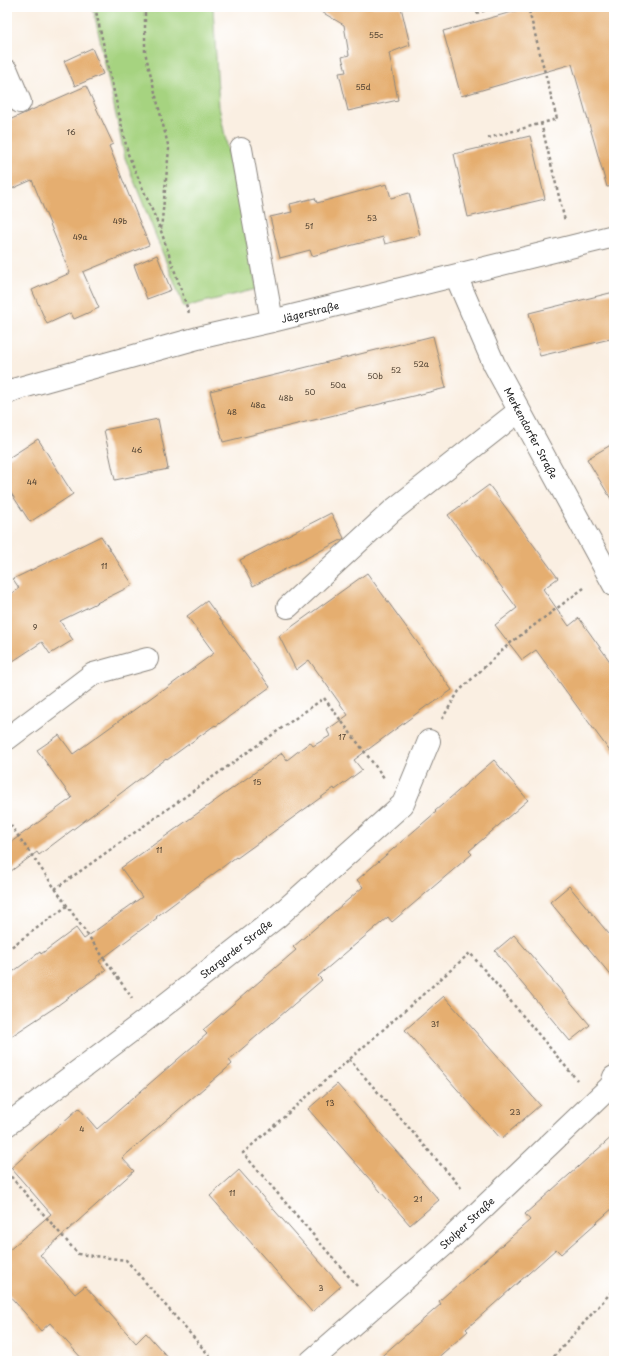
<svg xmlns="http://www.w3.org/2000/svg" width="621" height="1368" viewBox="0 0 621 1368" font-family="'Playpen Sans',sans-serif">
	<rect width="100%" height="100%" fill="#fff"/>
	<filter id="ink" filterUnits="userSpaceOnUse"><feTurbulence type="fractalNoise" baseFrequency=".025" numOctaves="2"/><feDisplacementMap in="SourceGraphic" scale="8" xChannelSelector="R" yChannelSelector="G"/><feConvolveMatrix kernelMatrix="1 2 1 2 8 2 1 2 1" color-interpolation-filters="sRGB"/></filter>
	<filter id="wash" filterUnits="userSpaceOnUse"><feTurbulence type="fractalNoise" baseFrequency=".012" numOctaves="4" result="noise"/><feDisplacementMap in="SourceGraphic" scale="16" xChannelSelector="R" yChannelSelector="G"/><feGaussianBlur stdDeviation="0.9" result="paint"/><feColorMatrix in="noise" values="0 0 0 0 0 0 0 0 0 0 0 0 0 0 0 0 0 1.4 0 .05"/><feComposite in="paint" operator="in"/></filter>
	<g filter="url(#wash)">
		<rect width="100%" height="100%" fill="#faefe2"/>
		<polygon fill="#a6d380" stroke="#61784e" points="93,7 213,7 219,107 257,289 184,307 125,158"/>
		<g id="blocks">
			<g fill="#e5ae70">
				<polygon points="313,7 401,7 410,45 389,53 398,100 348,111 339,73 346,72 342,57 349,55 344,25"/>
				<polygon points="530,7 614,7 614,186 607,187 572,64 461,96 443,31"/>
				<polygon points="92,48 103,74 75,86 64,61"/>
				<polygon points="86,86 113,144 109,146 149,245 83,272 99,308 74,319 71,313 47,324 32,290 70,273 32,180 7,191 7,121"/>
				<polygon points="530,136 545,199 468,217 454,154"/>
				<polygon points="387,184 391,198 409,193 420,235 385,244 383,237 312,256 310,250 280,258 270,217 292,212 290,204 315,198 317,203"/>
				<polygon points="157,255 171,290 147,299 134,265"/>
				<polygon points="614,292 614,338 540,356 529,313"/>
				<polygon points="433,336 446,388 223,442 210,391"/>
				<polygon points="158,419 168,469 115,480 104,430"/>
				<polygon points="38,439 73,494 30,522 7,487 7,459"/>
				<polygon points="614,443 614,504 587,459"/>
				<polygon points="489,485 558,578 543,589 569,626 579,618 614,667 614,757 536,650 522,660 495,625 517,608 448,515"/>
				<polygon points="331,513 344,538 343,539 253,586 240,560"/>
				<polygon points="101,536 133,585 60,621 73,640 50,654 42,642 7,665 7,597 19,588 13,579"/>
				<polygon points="367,573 452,690 429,706 428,705 354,760 362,770 335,790 334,788 237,858 236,857 156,917 157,918 99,961 106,970 54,1008 7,1039 7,976 40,952 41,954 76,928 84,939 142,897 121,868 282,753 287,760 310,742 313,746 330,736 327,730 348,715 309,660 296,670 279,636"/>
				<polygon points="207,601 270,687 216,726 215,725 167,760 166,759 39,855 37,852 7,874 7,845 72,798 37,750 59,735 73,754 163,689 164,690 214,653 187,616"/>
				<polygon points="494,760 528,800 469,851 472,854 392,922 388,917 318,976 322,980 229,1060 232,1064 122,1158 134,1171 40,1255 75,1294 85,1286 136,1343 146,1333 171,1361 84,1361 50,1323 41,1331 7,1293 7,1252 51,1214 11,1168 79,1108 97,1129 207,1034 203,1030 296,950 293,947 363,887 357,880 436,812 435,811"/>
				<polygon points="569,886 614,940 614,979 550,902"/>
				<polygon points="514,935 590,1025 570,1041 495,951"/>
				<polygon points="444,996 540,1105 501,1139 405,1030"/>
				<polygon points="337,1084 439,1200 410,1225 308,1109"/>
				<polygon points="614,1135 614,1207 561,1254 556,1249 466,1329 468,1331 434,1361 376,1361 441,1304 439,1301 530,1220 525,1214"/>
				<polygon points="239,1170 341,1286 312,1312 210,1196"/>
			</g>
		</g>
	</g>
	<g filter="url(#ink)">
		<use href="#blocks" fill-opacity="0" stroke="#8b867f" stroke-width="1"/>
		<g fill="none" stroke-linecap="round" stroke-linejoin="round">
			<g stroke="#8b867f" stroke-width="24">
				<g id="minor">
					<polyline points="7,71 20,102"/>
					<polyline points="241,149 272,321"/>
					<polyline points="456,276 494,364 614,585"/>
					<polyline points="7,393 16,389 198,338 272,321 614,236"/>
					<polyline points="288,607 392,511 519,411"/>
					<polyline points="7,739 93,674 147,659"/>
					<polyline points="7,1125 147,1019 277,917 403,804 429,741"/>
					<polyline points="311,1361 443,1246 611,1086 614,1077"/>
				</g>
			</g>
			<g stroke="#8b867f" stroke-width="2.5" stroke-dasharray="3 3" stroke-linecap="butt">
				<polyline points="95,7 128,154 161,231 189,313"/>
				<polyline points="145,7 145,52 169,149 161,230"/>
				<polyline points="476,13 497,7"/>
				<polyline points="541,123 565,221"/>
				<polyline points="488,138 557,119 528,7"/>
				<polyline points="442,719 459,691 509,644 584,588"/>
				<polyline points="7,820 132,998"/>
				<polyline points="55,889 324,698 385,779"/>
				<polyline points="7,950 67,906"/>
				<polyline points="349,1059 463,1190"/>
				<polyline points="7,1172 78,1254 126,1260 214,1361"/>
				<polyline points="357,1286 243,1153 470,953 577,1080"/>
				<polyline points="550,1361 614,1289"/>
			</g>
			<use href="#minor" stroke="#fff" stroke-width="22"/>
		</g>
	</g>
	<g text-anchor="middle" stroke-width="3" stroke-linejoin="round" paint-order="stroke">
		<g font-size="8" fill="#4e4031">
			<text x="376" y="38">55c</text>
			<text x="363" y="90">55d</text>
			<text x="71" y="135">16</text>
			<text x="372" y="221">53</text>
			<text x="120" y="224">49b</text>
			<text x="309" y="229">51</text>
			<text x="80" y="240">49a</text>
			<text x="421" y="367">52a</text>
			<text x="396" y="373">52</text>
			<text x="375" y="379">50b</text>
			<text x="338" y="388">50a</text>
			<text x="310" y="395">50</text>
			<text x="286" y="401">48b</text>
			<text x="258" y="408">48a</text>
			<text x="232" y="415">48</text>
			<text x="137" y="453">46</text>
			<text x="32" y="485">44</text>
			<text x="104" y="569">11</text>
			<text x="35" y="630">9</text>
			<text x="342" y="740">17</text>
			<text x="257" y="785">15</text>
			<text x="159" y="853">11</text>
			<text x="435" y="1027">31</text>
			<text x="330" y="1106">13</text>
			<text x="515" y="1115">23</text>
			<text x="82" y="1132">4</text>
			<text x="232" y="1196">11</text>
			<text x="418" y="1202">21</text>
			<text x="321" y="1291">3</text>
		</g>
		<g font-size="10" fill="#1c1c1c" stroke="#fff">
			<text transform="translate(310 312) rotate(-14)" y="4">Jägerstraße</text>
			<text transform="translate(531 433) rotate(62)" y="4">Merkendorfer Straße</text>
			<text transform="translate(236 949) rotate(-38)" y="4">Stargarder Straße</text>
			<text transform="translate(467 1223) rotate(-43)" y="4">Stolper Straße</text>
		</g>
	</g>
	<rect width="621" height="1368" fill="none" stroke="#fff" stroke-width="24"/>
</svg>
